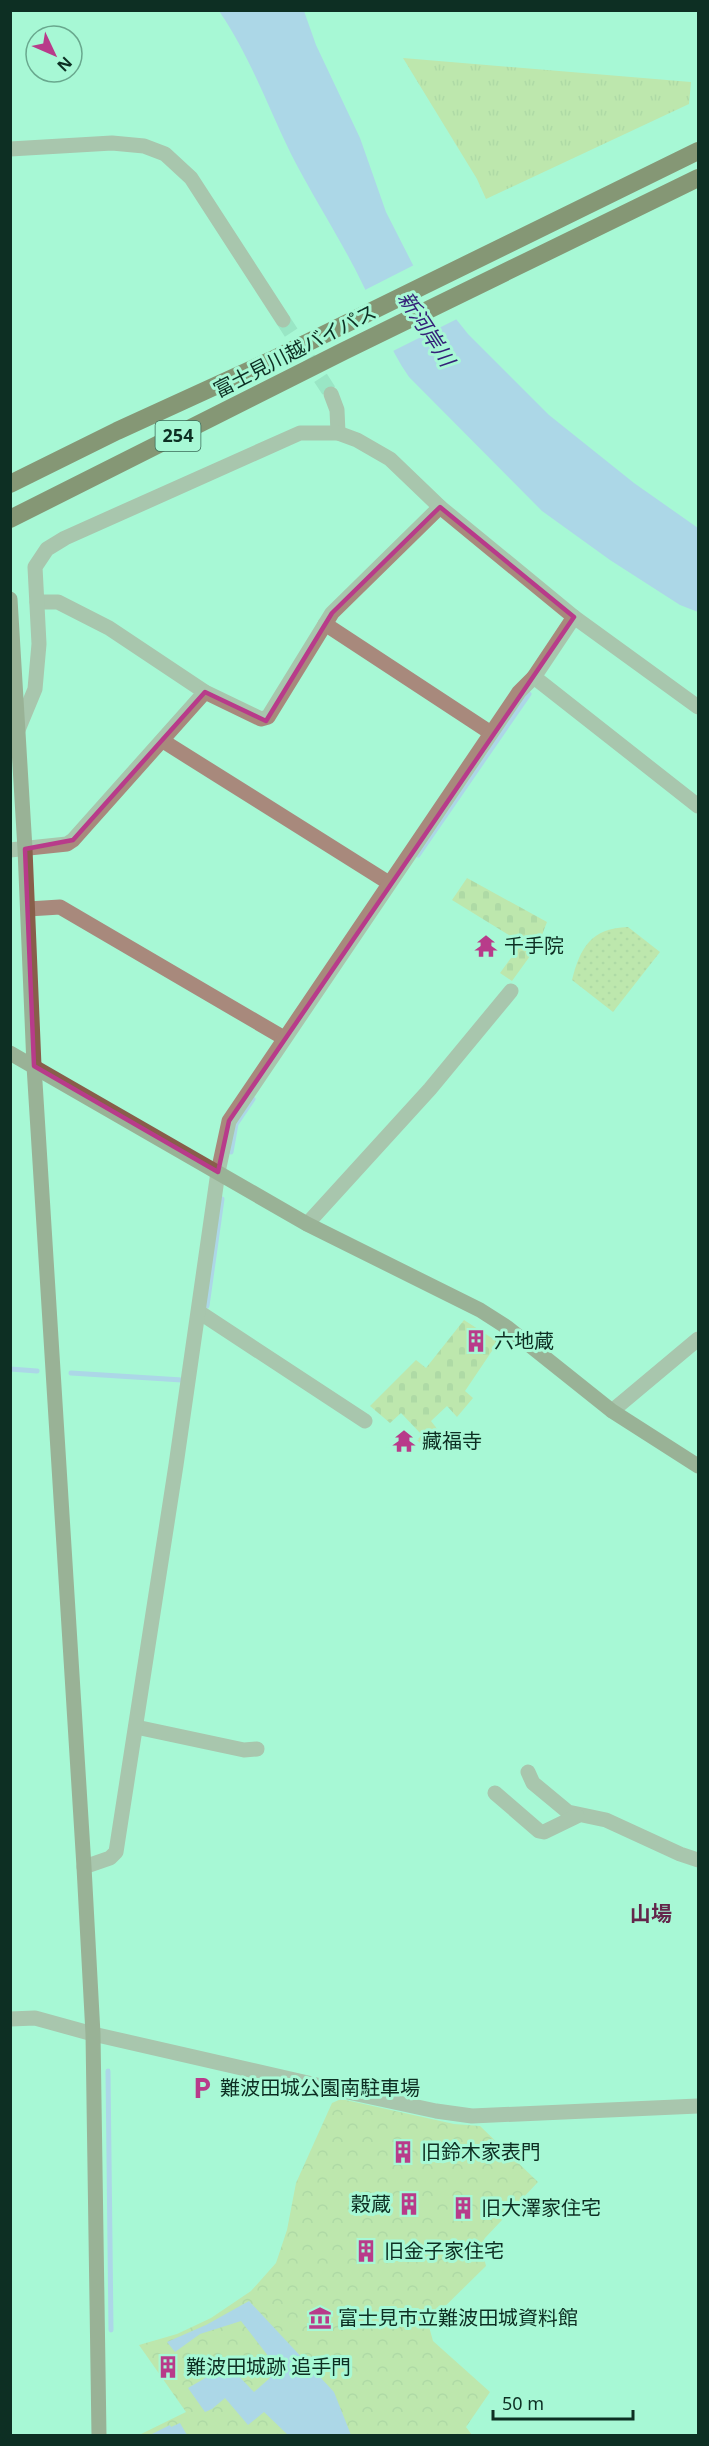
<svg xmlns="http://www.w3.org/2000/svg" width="709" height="2446" viewBox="0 0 709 2446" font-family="'Noto Sans','Noto Sans JP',sans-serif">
	<defs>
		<pattern id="grass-tufts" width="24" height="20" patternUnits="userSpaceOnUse" patternTransform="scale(1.5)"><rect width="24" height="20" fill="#d7d27d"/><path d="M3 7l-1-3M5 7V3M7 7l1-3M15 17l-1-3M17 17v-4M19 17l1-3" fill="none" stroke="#b7b56c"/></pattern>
		<pattern id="cemetery-stones" width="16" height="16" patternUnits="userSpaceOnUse" patternTransform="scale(1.5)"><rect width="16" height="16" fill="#d7d27d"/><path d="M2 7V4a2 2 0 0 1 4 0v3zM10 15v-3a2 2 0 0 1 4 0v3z" fill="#b7b56c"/></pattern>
		<pattern id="park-crowns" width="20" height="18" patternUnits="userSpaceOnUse" patternTransform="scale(1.5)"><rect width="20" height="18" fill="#d7d27d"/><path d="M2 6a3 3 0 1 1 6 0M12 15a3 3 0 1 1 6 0" fill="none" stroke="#b7b56c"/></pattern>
		<pattern id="garden-dots" width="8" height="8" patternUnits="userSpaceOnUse" patternTransform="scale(1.5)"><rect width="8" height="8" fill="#d7d27d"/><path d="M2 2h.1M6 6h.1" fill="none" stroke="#b7b56c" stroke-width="1.8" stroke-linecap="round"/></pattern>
	</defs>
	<rect width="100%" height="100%" fill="#a7f8d5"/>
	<polygon fill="url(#grass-tufts)" points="403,58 691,82 689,104 486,199 477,179"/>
	<g fill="url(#cemetery-stones)">
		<polygon points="467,878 547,922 538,945 512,981 500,973 522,943 452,900"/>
		<polygon points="464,1320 498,1342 465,1391 473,1398 457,1417 447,1406 431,1421 444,1438 429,1452 417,1440 422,1435 401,1413 390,1423 370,1406 416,1360 426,1368"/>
	</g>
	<polygon fill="url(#park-crowns)" points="341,2099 454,2124 480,2126 538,2182 485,2238 481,2245 486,2266 428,2323 433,2341 490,2392 466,2427 472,2435 139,2435 186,2412 139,2345 177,2334 211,2318 251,2291 276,2263 287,2230 296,2183 332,2103"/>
	<path fill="url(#garden-dots)" d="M 628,927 L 660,952 L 613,1012 L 572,980 C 580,947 592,928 628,927 Z"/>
	<g fill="#b2affc">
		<path d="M 219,11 L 304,11 L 316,45 L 360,138 L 386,212 L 413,265 L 468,334 L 549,415 L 634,483 L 698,528 L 698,612 L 680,605 L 610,560 L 542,511 L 409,377 C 389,349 379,317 364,287 C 342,241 314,199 291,154 C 268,107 249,54 219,11 Z"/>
		<polygon points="249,2301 334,2392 351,2435 288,2435 264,2412 248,2425 225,2398 212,2409 205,2412 188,2388 228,2365 254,2392 279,2370 241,2321 200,2334 175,2352 167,2342 206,2325"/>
		<polygon points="180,2423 187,2435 150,2435 170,2425 171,2427"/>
	</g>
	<polygon fill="#a7f8d5" points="416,264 459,318 389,353 363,291"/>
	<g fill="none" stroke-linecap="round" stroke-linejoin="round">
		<g stroke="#b2affc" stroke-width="5">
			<polyline points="418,855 529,694"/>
			<polyline points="231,1152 236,1124 253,1099"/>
			<polyline points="207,1306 222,1199"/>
			<polyline points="10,1369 37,1371"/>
			<polyline points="71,1373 182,1380"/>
			<polyline points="108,2071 111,2330"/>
		</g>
		<polyline stroke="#88d0b1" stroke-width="15" stroke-dasharray="15 8" stroke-linecap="butt" points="283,320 331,394"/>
		<g stroke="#a8897c" stroke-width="15">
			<polyline points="10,149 112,143 144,146 165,154 191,178 283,320"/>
			<polyline points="331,394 337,410 338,433"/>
			<polyline points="37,602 58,602 109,628 205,692 261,719 268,717 332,613 440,507"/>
			<polyline points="325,624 491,733"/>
			<polyline points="534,677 698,806"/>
			<polyline points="18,730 35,689 39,644 35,567 47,549 65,538 300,433 338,433 357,440 390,459 440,507 574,617 698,707"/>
			<polyline points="163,741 389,883"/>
			<polyline points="10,850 67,844 73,840 205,692"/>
			<polyline points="28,909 60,907 284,1038"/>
			<polyline points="307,1224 430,1089 511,991"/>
			<polyline points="199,1312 365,1421"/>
			<polyline points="612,1411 698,1339"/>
			<polyline points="136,1727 244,1750 257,1749"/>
			<polyline points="528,1772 533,1783 568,1812 606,1820 680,1854 698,1860"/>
			<polyline points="495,1793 539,1831 544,1832 577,1816"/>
			<polyline points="84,1867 110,1858 116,1852 176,1465 218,1172 229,1121 519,692 534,677 574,617"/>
			<polyline points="10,2019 35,2018 93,2034 334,2089 436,2111 472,2116 698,2106"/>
		</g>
		<g stroke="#885e4a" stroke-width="15">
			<polyline points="10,599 25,849 34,1066 84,1867 93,2034 99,2436"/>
			<polyline points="10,1053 307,1224 480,1310 508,1328 612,1411 698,1466"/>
		</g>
		<g stroke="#5c2301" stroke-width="18">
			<polyline points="10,484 117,431 272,360 698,151"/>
			<polyline points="10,519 344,351 698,178"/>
		</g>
	</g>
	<path d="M0 0H709V2446H0ZM 440,507 L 574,617 L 229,1121 L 218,1172 L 34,1066 L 25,849 L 73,840 L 205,692 L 266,721 L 332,613 Z" fill="#a7f8d5" fill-opacity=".55" fill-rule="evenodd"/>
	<path fill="none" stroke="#b83b8a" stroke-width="4.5" stroke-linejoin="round" d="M 440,507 L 574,617 L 229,1121 L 218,1172 L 34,1066 L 25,849 L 73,840 L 205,692 L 266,721 L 332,613 Z"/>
	<defs>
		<g id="temple-bare" transform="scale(1.8)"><path d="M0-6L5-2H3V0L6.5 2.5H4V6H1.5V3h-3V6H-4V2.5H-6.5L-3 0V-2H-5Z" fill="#b83b8a" stroke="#a7f8d5" stroke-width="2.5" paint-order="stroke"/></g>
		<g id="building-bare" transform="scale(1.8)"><path d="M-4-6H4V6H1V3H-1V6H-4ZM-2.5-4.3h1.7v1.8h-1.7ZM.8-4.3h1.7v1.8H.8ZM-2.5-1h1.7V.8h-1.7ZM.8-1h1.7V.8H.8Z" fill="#b83b8a" stroke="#a7f8d5" stroke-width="2.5" paint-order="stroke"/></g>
		<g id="parking-bare" transform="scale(1.8)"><path d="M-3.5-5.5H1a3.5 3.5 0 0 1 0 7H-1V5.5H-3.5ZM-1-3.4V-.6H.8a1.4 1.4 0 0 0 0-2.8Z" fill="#b83b8a" stroke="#a7f8d5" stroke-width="2.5" paint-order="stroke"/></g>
		<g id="museum-bare" transform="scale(1.8)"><path d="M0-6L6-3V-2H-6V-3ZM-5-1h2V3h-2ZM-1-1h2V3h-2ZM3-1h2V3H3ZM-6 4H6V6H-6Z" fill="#b83b8a" stroke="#a7f8d5" stroke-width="2.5" paint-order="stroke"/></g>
	</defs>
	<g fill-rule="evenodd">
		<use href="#temple-bare" x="486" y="946"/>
		<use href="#building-bare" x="476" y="1341"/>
		<use href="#temple-bare" x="404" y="1441"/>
		<use href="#parking-bare" x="202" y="2088"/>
		<use href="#building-bare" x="403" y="2152"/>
		<use href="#building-bare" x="409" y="2204"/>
		<use href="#building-bare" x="463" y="2208"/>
		<use href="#building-bare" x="366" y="2251"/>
		<use href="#museum-bare" x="320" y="2318"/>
		<use href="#building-bare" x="168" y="2367"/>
	</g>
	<g text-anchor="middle" stroke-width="6" stroke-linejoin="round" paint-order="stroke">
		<rect fill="#a7f8d5" stroke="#3b6b58" stroke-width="1.5" x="155.5" y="421" width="45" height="30" rx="4.5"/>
		<g font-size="18" font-weight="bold" fill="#0d2f23">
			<text x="178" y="442">254</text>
		</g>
		<g font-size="20" fill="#0d2f23" stroke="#a7f8d5">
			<text transform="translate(295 351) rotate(-27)" y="7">富士見川越バイパス</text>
		</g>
		<g font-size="20" fill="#0d2f23" stroke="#a7f8d5" text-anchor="start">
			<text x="504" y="953">千手院</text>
			<text x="494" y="1348">六地蔵</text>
			<text x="422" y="1448">藏福寺</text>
			<text x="220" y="2095">難波田城公園南駐車場</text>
			<text x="421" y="2159">旧鈴木家表門</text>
			<text x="391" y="2211" text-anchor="end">穀蔵</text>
			<text x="481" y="2215">旧大澤家住宅</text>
			<text x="384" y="2258">旧金子家住宅</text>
			<text x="338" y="2325">富士見市立難波田城資料館</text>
			<text x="186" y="2374">難波田城跡 追手門</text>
		</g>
		<g font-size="21" font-style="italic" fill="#342178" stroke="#a7f8d5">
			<text transform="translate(426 329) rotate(57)" y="7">新河岸川</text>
		</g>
		<g font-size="21" font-weight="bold" fill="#63264b" stroke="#a7f8d5">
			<text x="651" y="1921">山場</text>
		</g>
	</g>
	<rect width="709" height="2446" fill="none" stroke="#0d2f23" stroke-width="24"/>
	<g transform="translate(54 54) rotate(134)"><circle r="28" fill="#a7f8d5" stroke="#69a88e" stroke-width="1.5"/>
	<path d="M0-4.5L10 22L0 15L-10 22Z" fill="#b83b8a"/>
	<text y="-9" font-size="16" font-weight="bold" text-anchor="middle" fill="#0d2f23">N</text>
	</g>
	<path d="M493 2410v9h140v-9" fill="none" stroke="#0d2f23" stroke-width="3"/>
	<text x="502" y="2410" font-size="18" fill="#0d2f23" stroke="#a7f8d5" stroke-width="4.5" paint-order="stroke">50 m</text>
</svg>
